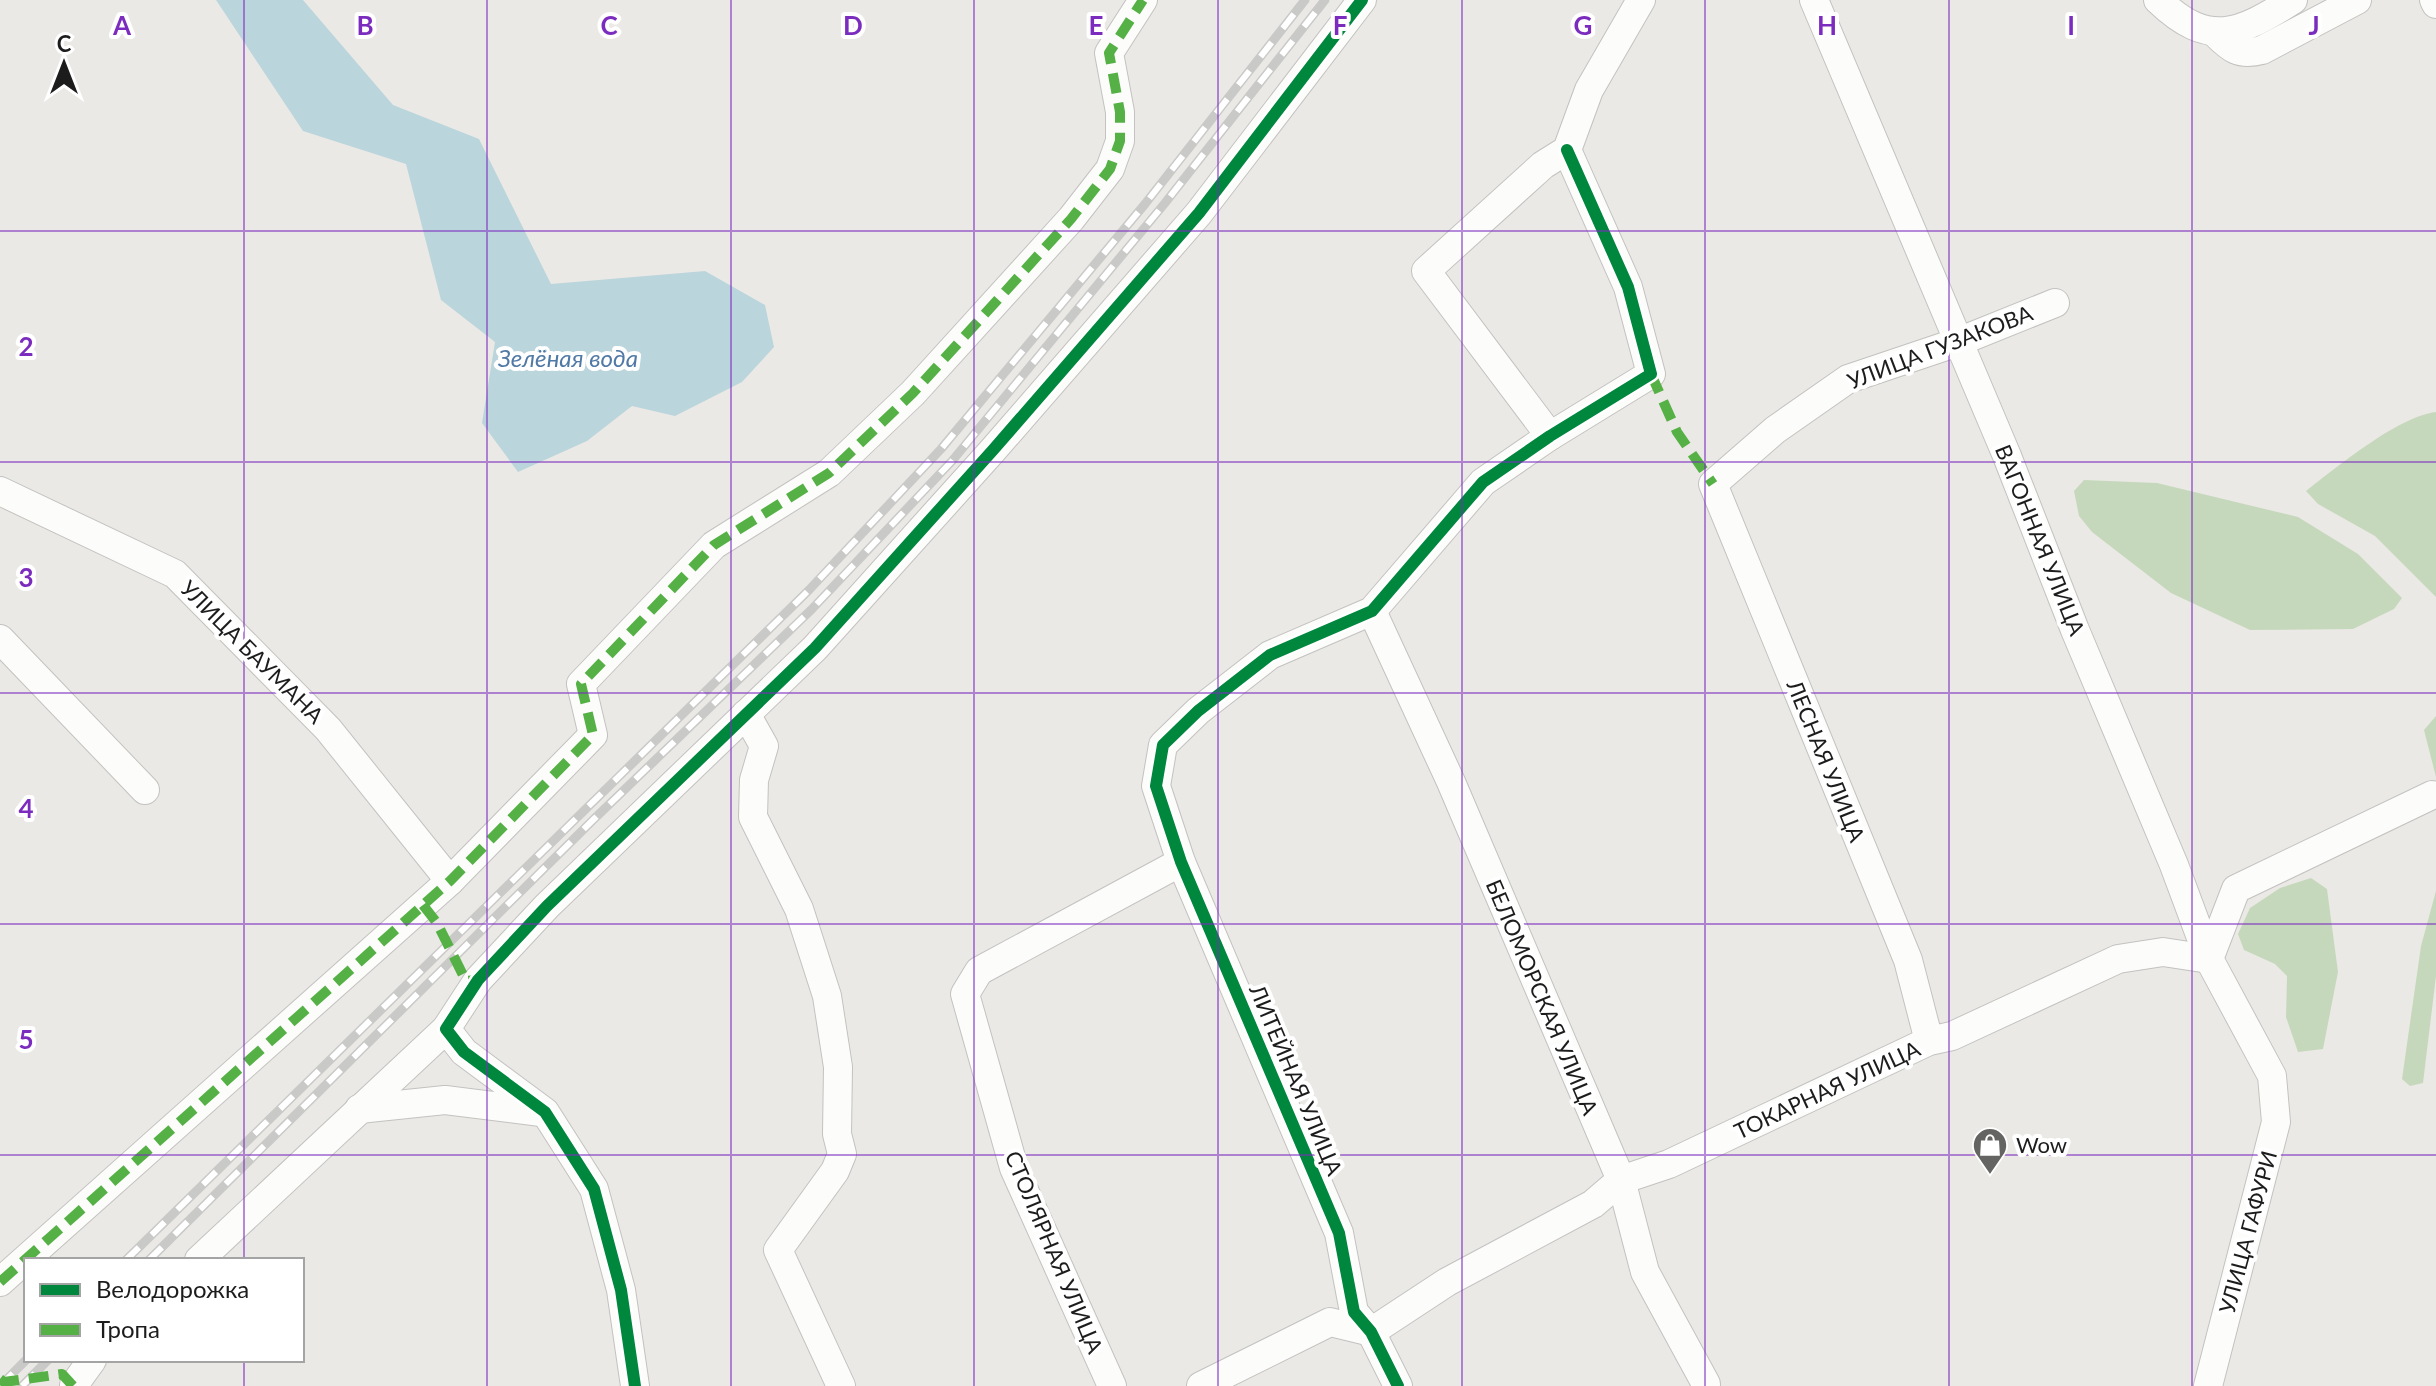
<svg xmlns="http://www.w3.org/2000/svg" width="2436" height="1386" viewBox="0 0 2436 1386" font-family="Lato,sans-serif">
	<rect width="100%" height="100%" fill="#ebe9e5"/>
	<g fill="#c6d8bc">
		<path d="M 2436,412 L 2436,597 L 2375,536 L 2318,504 L 2306,491 C 2337,467 2397,417 2436,412 Z"/>
		<polygon points="2084,480 2157,483 2298,517 2358,554 2402,598 2394,609 2353,629 2250,630 2171,593 2092,532 2079,516 2074,491"/>
		<polygon points="2436,716 2436,777 2424,730"/>
		<polygon points="2311,878 2327,889 2338,972 2323,1049 2298,1052 2286,1017 2287,976 2275,964 2244,950 2238,934 2250,908 2280,888"/>
		<polygon points="2436,891 2436,976 2423,1083 2410,1086 2402,1079 2421,946"/>
	</g>
	<polygon fill="#bbd5dc" points="216,0 303,0 393,105 479,139 551,284 705,271 765,305 774,347 742,382 675,416 632,406 587,441 518,472 482,423 495,342 441,300 406,164 303,131"/>
	<g fill="none" stroke-linecap="round" stroke-linejoin="round">
		<g stroke="#c3c2c1" stroke-width="30">
			<g id="minor">
				<polyline points="1814,0 2007,456 2075,630 2174,865 2209,959 2272,1076 2276,1122 2208,1386"/>
				<path d="M 2158,0 C 2209,49 2239,34 2293,0"/>
				<polyline points="2434,0 2436,4"/>
				<path d="M 2215,33 C 2231,49 2239,56 2262,50 L 2357,0"/>
				<polyline points="1550,436 1426,271 1543,165 1567,150 1589,90 1641,0"/>
				<polyline points="0,491 175,574 328,729 450,881"/>
				<polyline points="1372,611 1451,782 1621,1180 1645,1272 1706,1384"/>
				<polyline points="0,639 145,790"/>
				<polyline points="746,714 764,746 754,780 753,817 799,909 827,996 838,1067 837,1134 842,1154 835,1171 778,1250 841,1386"/>
				<polyline points="1929,1041 1908,960 1713,484 1775,430 1848,379 1958,342 2055,303"/>
				<polyline points="359,1109 445,1100 541,1112"/>
				<polyline points="199,1260 446,1029"/>
				<polyline points="0,1282 450,881 593,735 581,684 714,545 829,473 913,393 1071,219 1110,169 1120,141 1120,112 1109,53 1143,0"/>
				<polyline points="74,1385 92,1360"/>
				<polyline points="635,1386 621,1290 594,1189 545,1112 464,1052 446,1029 478,980 547,906 815,648 993,450 1199,213 1362,0"/>
				<polyline points="1112,1386 1014,1168 965,994 979,971 1181,862"/>
				<polyline points="1201,1386 1330,1322 1371,1332 1447,1282 1593,1204 1621,1180 1669,1164 1929,1041 1952,1036 2118,959 2163,952 2209,959 2236,889 2432,795"/>
				<polyline points="1398,1386 1371,1332 1354,1312 1339,1233 1181,862 1156,786 1163,745 1198,711 1270,655 1372,611 1483,482 1550,436 1651,374 1628,287 1567,150"/>
			</g>
		</g>
		<use href="#minor" stroke="#fcfcfb" stroke-width="28"/>
		<g stroke="#c9c9c8" stroke-width="9">
			<g id="rail">
				<polyline points="126,1260 809,590 941,449 1145,204 1305,0"/>
				<polyline points="149,1260 594,819 812,609 952,461 1165,203 1325,0"/>
				<polyline points="0,1386 26,1360"/>
				<polyline points="22,1386 48,1360"/>
			</g>
		</g>
		<use href="#rail" stroke="#fff" stroke-width="6" stroke-dasharray="18" stroke-linecap="butt"/>
		<g stroke="#55b145" stroke-width="10" stroke-dasharray="20 10" stroke-linecap="butt">
			<polyline points="1651,374 1677,432 1713,484"/>
			<polyline points="423,905 437,923 466,981 478,980"/>
			<polyline points="0,1282 450,881 593,735 581,684 714,545 829,473 913,393 1071,219 1110,169 1120,141 1120,112 1109,53 1143,0"/>
			<polyline points="0,1379 4,1382 62,1374 73,1386"/>
		</g>
		<g stroke="#fff" stroke-width="17">
			<g id="cycleway">
				<polyline points="635,1386 621,1290 594,1189 545,1112 464,1052 446,1029 478,980 547,906 815,648 993,450 1199,213 1362,0"/>
				<polyline points="1398,1386 1371,1332 1354,1312 1339,1233 1181,862 1156,786 1163,745 1198,711 1270,655 1372,611 1483,482 1550,436 1651,374 1628,287 1567,150"/>
			</g>
		</g>
		<use href="#cycleway" stroke="#00873e" stroke-width="12"/>
	</g>
	<path fill="none" stroke="#7b2cbf" stroke-width="2" stroke-opacity="0.55" d="M 244,0 L 244,1260M 487,0 L 487,1386M 731,0 L 731,1386M 974,0 L 974,1386M 1218,0 L 1218,1386M 1462,0 L 1462,1386M 1705,0 L 1705,1386M 1949,0 L 1949,1386M 2192,0 L 2192,1386M 0,231 L 2436,231M 0,462 L 2436,462M 0,693 L 2436,693M 0,924 L 2436,924M 0,1155 L 2436,1155M 244,1360 L 244,1386"/>
	<defs>
		<g id="shop-pin" transform="scale(1.8)"><path d="M0 17L-7.5 6A9.5 9.5 0 1 1 7.5 6Z" fill="#646462" stroke="#fff"/><path d="M-5-2.5h2.3a2.7 3.5 0 0 1 5.4 0H5L5.5 6h-11ZM-1.5-2.5h3a1.5 2.3 0 0 0-3 0Z" fill="#fff"/></g>
	</defs>
	<g fill-rule="evenodd">
		<use href="#shop-pin" x="1990" y="1145"/>
	</g>
	<g text-anchor="middle" stroke-width="8" stroke-linejoin="round" paint-order="stroke">
		<g font-size="22" fill="#1c1c1c" stroke="#fff">
			<text transform="translate(1940 347) rotate(-21)" y="8">УЛИЦА ГУЗАКОВА</text>
			<text transform="translate(2040 540) rotate(68)" y="8">ВАГОННАЯ УЛИЦА</text>
			<text transform="translate(252 652) rotate(45)" y="8">УЛИЦА БАУМАНА</text>
			<text transform="translate(1826 761) rotate(68)" y="8">ЛЕСНАЯ УЛИЦА</text>
			<text transform="translate(1542 997) rotate(67)" y="8">БЕЛОМОРСКАЯ УЛИЦА</text>
			<text transform="translate(1296 1080) rotate(67)" y="8">ЛИТЕЙНАЯ УЛИЦА</text>
			<text transform="translate(1827 1090) rotate(-25)" y="8">ТОКАРНАЯ УЛИЦА</text>
			<text transform="translate(2248 1232) rotate(-75)" y="8">УЛИЦА ГАФУРИ</text>
			<text transform="translate(1054 1252) rotate(67)" y="8">СТОЛЯРНАЯ УЛИЦА</text>
		</g>
		<g font-size="22" fill="#1c1c1c" stroke="#fff" text-anchor="start">
			<text x="2016" y="1153">Wow</text>
		</g>
		<g font-size="24" font-style="italic" fill="#5079a5" stroke="#fff">
			<text x="568" y="367">Зелёная вода</text>
		</g>
	</g>
	<g font-size="26" text-anchor="middle" font-weight="bold" fill="#7b2cbf" stroke="#fff" stroke-width="8" stroke-linejoin="round" paint-order="stroke">
		<text x="122" y="35">A</text>
		<text x="365" y="35">B</text>
		<text x="609" y="35">C</text>
		<text x="853" y="35">D</text>
		<text x="1096" y="35">E</text>
		<text x="1340" y="35">F</text>
		<text x="1583" y="35">G</text>
		<text x="1827" y="35">H</text>
		<text x="2071" y="35">I</text>
		<text x="2314" y="35">J</text>
		<text x="26" y="356">2</text>
		<text x="26" y="587">3</text>
		<text x="26" y="818">4</text>
		<text x="26" y="1049">5</text>
	</g>
	<rect x="24" y="1258" width="280" height="104" fill="#ffffff" stroke="#a4a4a4" stroke-width="2"/>
	<rect x="40" y="1284" width="40" height="12" fill="#00873e" stroke="#a4a4a4" stroke-width="2"/>
	<text x="96" y="1298" font-size="24" fill="#1c1c1c">Велодорожка</text>
	<rect x="40" y="1324" width="40" height="12" fill="#55b145" stroke="#a4a4a4" stroke-width="2"/>
	<text x="96" y="1338" font-size="24" fill="#1c1c1c">Тропа</text>
	<g transform="translate(64 64)" stroke="#ffffff" stroke-width="6" paint-order="stroke">
	<path d="M0-6L14 30L0 20L-14 30Z" fill="#1c1c1c"/>
	<text y="-12" font-size="22" font-weight="bold" text-anchor="middle" fill="#1c1c1c">С</text>
	</g>
</svg>
